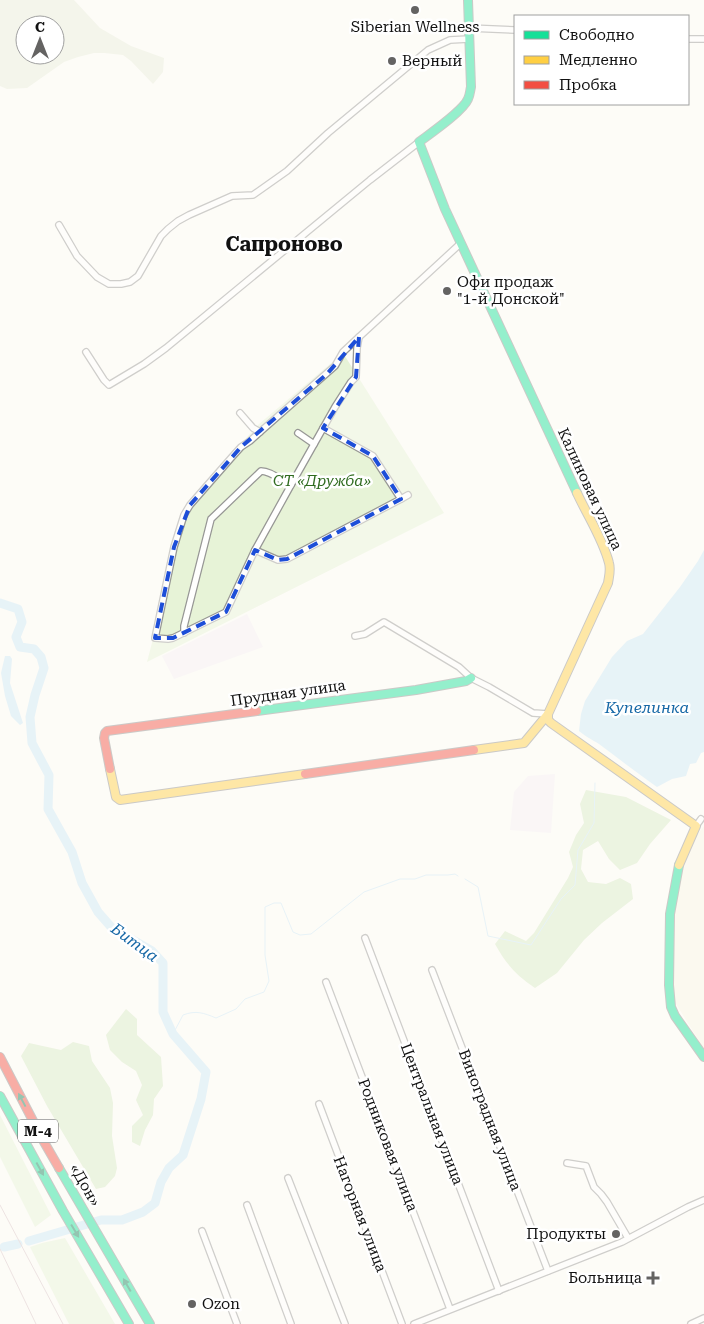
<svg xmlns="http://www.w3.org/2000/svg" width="704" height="1324" viewBox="0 0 704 1324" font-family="'Roboto Serif',serif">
	<rect width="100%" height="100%" fill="#fdfcf7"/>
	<g fill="#f5f0f3">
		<polygon points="247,614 263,647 174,679 162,656"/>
		<polygon points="555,774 551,833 510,830 514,792 528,776"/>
	</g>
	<polygon fill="#f9f7e4" points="704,826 704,1049 673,999 672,917 680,870 689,845"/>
	<g fill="#e7f3d7">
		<polygon points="343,353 444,513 147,662 185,516 226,460 259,424"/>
		<polygon points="0,1115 51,1215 35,1227 0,1157"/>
		<polygon points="65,1238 115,1324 69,1324 30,1247 42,1243"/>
	</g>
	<g fill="#d8eac5">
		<path d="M 586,790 L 626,797 L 671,820 L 650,844 L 637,863 L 620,870 L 609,859 L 598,841 L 583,850 L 581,869 L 588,882 L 606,884 L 620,878 L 631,884 L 633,899 L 602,923 L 584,940 L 557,973 L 535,988 C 516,975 506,964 495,944 L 505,931 L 526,941 L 534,933 L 568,878 L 573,867 L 569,852 L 576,835 L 584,823 L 580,804 Z"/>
		<polygon points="126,1009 137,1019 137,1035 161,1057 163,1086 154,1099 153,1115 145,1130 140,1146 132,1142 132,1126 143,1115 136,1100 142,1085 136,1071 122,1062 110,1050 106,1035"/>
		<polygon points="73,1042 89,1046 92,1061 110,1088 113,1103 112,1136 117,1168 115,1176 105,1187 96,1189 47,1106 21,1056 29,1043 61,1050"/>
	</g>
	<path fill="#e9eedb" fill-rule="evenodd" d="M 0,0 L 74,0 L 100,28 L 131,46 L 164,58 L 163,72 L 153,84 L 131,61 L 123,55 L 104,53 L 94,53 L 78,57 L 64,62 L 27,88 L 7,89 L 0,86 ZM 25,25 L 55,25 L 55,55 L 25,55 Z"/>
	<g fill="#cde8f7">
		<path d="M 704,550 L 704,752 L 701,753 L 696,763 L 690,764 L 686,776 L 672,779 L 657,787 C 637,773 619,759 599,744 C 593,740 586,737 579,731 L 581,714 L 585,701 L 612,657 L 627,641 L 643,634 L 680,587 L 698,561 Z"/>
		<polygon points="5,656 10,656 12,659 10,683 23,723 20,725 11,716 5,696 1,673"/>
	</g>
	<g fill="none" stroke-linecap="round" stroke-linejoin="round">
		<g stroke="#cde8f7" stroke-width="1">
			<polyline points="465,879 478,887 488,936 531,945 561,899 575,885 578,850 594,823 595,783"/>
			<path d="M 173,1034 L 183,1015 C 196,1010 204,1013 216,1018 L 236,1009 L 245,999 L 264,992 L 269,981 L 265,955 L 265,907 L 274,903 L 281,903 L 293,932 L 300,935 L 311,934 L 364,892 L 400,879 L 415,879 L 426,875 L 448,875 L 455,874 L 458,876"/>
		</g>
		<g stroke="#cde8f7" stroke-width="9">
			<polyline points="0,603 18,609 22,622 16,637 20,647 34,649 41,657 44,668 35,695 30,717 32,743 49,775 48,809 72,852 82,883 98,912 112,928 152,951 163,963 163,1012 173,1034 206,1072 201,1099 183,1155 169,1168 161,1182 155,1203 143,1212 122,1220 101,1220 29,1241"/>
			<polyline points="4,1247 18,1244"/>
		</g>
		<g stroke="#979795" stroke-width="8">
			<g id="street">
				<polyline points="469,28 515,30"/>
				<polyline points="688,39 704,39"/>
				<polyline points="59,225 77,256 97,277 109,284 121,284 130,282 138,276 161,236 168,229 178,221 189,215 232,196 253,195 287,171 328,133 428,50 450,40 469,39"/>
				<polyline points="86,352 104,380 109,385 144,364 166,348 370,180 419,142"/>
				<polyline points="240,413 253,428 260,432 250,441 241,447 232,457 190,505 184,515 174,547 155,638 168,639 173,638 226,612 255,550 291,485 335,407 351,382 356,377 357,348 359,337 461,243"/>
				<polyline points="323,428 373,456 401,499 408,495"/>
				<polyline points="260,432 335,366 343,352 359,337"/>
				<polyline points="298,433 314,444"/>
				<polyline points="255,550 278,560 287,559 401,499"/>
				<path d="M 184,633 L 184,626 L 211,519 L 261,471 C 272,471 280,481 291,485"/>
				<polyline points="355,636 365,634 384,622 459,667 471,678 489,687 533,713 548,714"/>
				<polyline points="696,826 701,819"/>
				<polyline points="365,938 499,1291"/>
				<polyline points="432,970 548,1271"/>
				<polyline points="326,982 450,1309"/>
				<polyline points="319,1104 402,1324"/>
				<polyline points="567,1163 586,1166 594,1187 601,1194 607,1202 628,1238"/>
				<polyline points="288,1178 345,1324"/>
				<polyline points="247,1205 291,1324"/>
				<polyline points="202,1231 237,1324"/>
				<polyline points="414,1324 622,1242 688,1207 704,1200"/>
				<polyline points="691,1324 704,1318"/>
			</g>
		</g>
		<g stroke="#8e8d8b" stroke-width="10">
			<g id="fast">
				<path d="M 468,0 L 471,87 C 470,91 470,95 468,99 C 463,111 431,133 419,142 L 445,209 L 577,493"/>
				<polyline points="257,711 416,690 466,681 471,678"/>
				<polyline points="679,865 670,914 669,985 671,1007 675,1016 704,1057"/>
				<polyline points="0,1096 63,1211 129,1324"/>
				<polyline points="59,1168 150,1324"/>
			</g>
		</g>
		<g stroke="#8e8d8b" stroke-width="10">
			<g id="slow">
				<polyline points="548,714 548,720 551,723 696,826 679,865"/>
				<path d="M 474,750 L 524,743 L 548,714 L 608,583 C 609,576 611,570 609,563 C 603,539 587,515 577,493"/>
				<polyline points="110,769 116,797 120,800 305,774"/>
			</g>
		</g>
		<g stroke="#8e8d8b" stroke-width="10">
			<g id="jam">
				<polyline points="110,769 104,738 105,733 107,731 257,711"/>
				<polyline points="305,774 474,750"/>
				<polyline points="0,1057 44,1142 59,1168"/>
			</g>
		</g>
		<use href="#street" stroke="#fffffe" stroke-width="5.5"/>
		<use href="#fast" stroke="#16e098" stroke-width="8"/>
		<use href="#slow" stroke="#ffcf43" stroke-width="8"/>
		<use href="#jam" stroke="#f24e42" stroke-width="8"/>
		<g stroke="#d9c6c7" stroke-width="1">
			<polyline points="0,1205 63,1324"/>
			<polyline points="0,1249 36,1324"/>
		</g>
	</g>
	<defs><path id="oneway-solid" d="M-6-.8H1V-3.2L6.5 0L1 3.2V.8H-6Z" transform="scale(1.25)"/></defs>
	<g fill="#14835b">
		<use href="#oneway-solid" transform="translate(22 1100) rotate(-118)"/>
		<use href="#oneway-solid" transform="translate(40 1169) rotate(61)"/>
		<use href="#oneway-solid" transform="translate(75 1231) rotate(59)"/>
		<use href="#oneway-solid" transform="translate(127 1285) rotate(-120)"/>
	</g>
	<path d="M0 0H704V1324H0ZM 359,337 L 356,377 L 323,428 L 373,456 L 401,499 L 287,559 L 278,560 L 255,550 L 226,612 L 173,638 L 155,638 L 174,547 L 190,505 L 241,447 L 327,374 Z" fill="#fdfcf7" fill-opacity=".55" fill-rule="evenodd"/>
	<path fill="none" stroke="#1d4ed8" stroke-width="4" stroke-dasharray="10 6" stroke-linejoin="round" d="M 359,337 L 356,377 L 323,428 L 373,456 L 401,499 L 287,559 L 278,560 L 255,550 L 226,612 L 173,638 L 155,638 L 174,547 L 190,505 L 241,447 L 327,374 Z"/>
	<g fill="#646362" stroke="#fff" stroke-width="2">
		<circle cx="415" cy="10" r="5"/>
		<circle cx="392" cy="61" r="5"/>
		<circle cx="447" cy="291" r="5"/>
		<circle cx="616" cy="1234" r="5"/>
		<path d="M650.5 1270.5h5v5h5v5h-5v5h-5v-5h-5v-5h5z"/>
		<circle cx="192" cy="1304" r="5"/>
	</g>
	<g text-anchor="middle" stroke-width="5" stroke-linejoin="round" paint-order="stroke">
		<rect fill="#fff" stroke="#585858" stroke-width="1" x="18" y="1119.5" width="40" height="23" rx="4"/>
		<g font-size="14" font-weight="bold" fill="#111">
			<text x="38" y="1136">М-4</text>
		</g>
		<g font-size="15" fill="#111" stroke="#fff" text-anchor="start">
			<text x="415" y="32" text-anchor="middle">Siberian Wellness</text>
			<text x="402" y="66">Верный</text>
			<text x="457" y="287">Офи продаж<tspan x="457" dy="17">"1-й Донской"</tspan></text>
			<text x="606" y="1239" text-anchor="end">Продукты</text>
			<text x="642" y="1283" text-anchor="end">Больница</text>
			<text x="202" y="1309">Ozon</text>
		</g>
		<g font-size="15" font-style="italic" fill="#2f6b1f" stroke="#fff">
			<text x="322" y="486">СТ «Дружба»</text>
		</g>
		<g font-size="15" fill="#111" stroke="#fff">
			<text transform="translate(590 489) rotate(65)" y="5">Калиновая улица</text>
			<text transform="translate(288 693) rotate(-8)" y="5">Прудная улица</text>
			<text transform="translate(432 1114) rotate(69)" y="5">Центральная улица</text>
			<text transform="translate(490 1120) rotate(69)" y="5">Виноградная улица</text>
			<text transform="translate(388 1145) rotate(69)" y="5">Родниковая улица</text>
			<text transform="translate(85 1185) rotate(60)" y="5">«Дон»</text>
			<text transform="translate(360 1214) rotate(69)" y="5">Нагорная улица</text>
		</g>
		<g font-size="16" font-style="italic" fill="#1768a6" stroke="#fff">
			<text x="647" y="713">Купелинка</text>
			<text transform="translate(135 942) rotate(36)" y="6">Битца</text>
		</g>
		<g font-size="20" font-weight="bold" fill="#111" stroke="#fff">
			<text x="284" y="251">Сапроново</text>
		</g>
	</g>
	<rect x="514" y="15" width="175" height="90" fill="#ffffff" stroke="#a0a0a0"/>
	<rect x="524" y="31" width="25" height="8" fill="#16e098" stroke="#a0a0a0"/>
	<text x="559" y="40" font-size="15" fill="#111111">Свободно</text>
	<rect x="524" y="56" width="25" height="8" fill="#ffcf43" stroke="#a0a0a0"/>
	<text x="559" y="65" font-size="15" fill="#111111">Медленно</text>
	<rect x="524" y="81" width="25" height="8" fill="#f24e42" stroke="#a0a0a0"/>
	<text x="559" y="90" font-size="15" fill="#111111">Пробка</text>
	<g transform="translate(40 40)"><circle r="24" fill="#ffffff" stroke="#a0a0a0"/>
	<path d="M0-4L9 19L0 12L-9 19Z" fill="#646362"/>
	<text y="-8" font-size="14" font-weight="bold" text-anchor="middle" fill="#111111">С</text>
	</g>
</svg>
